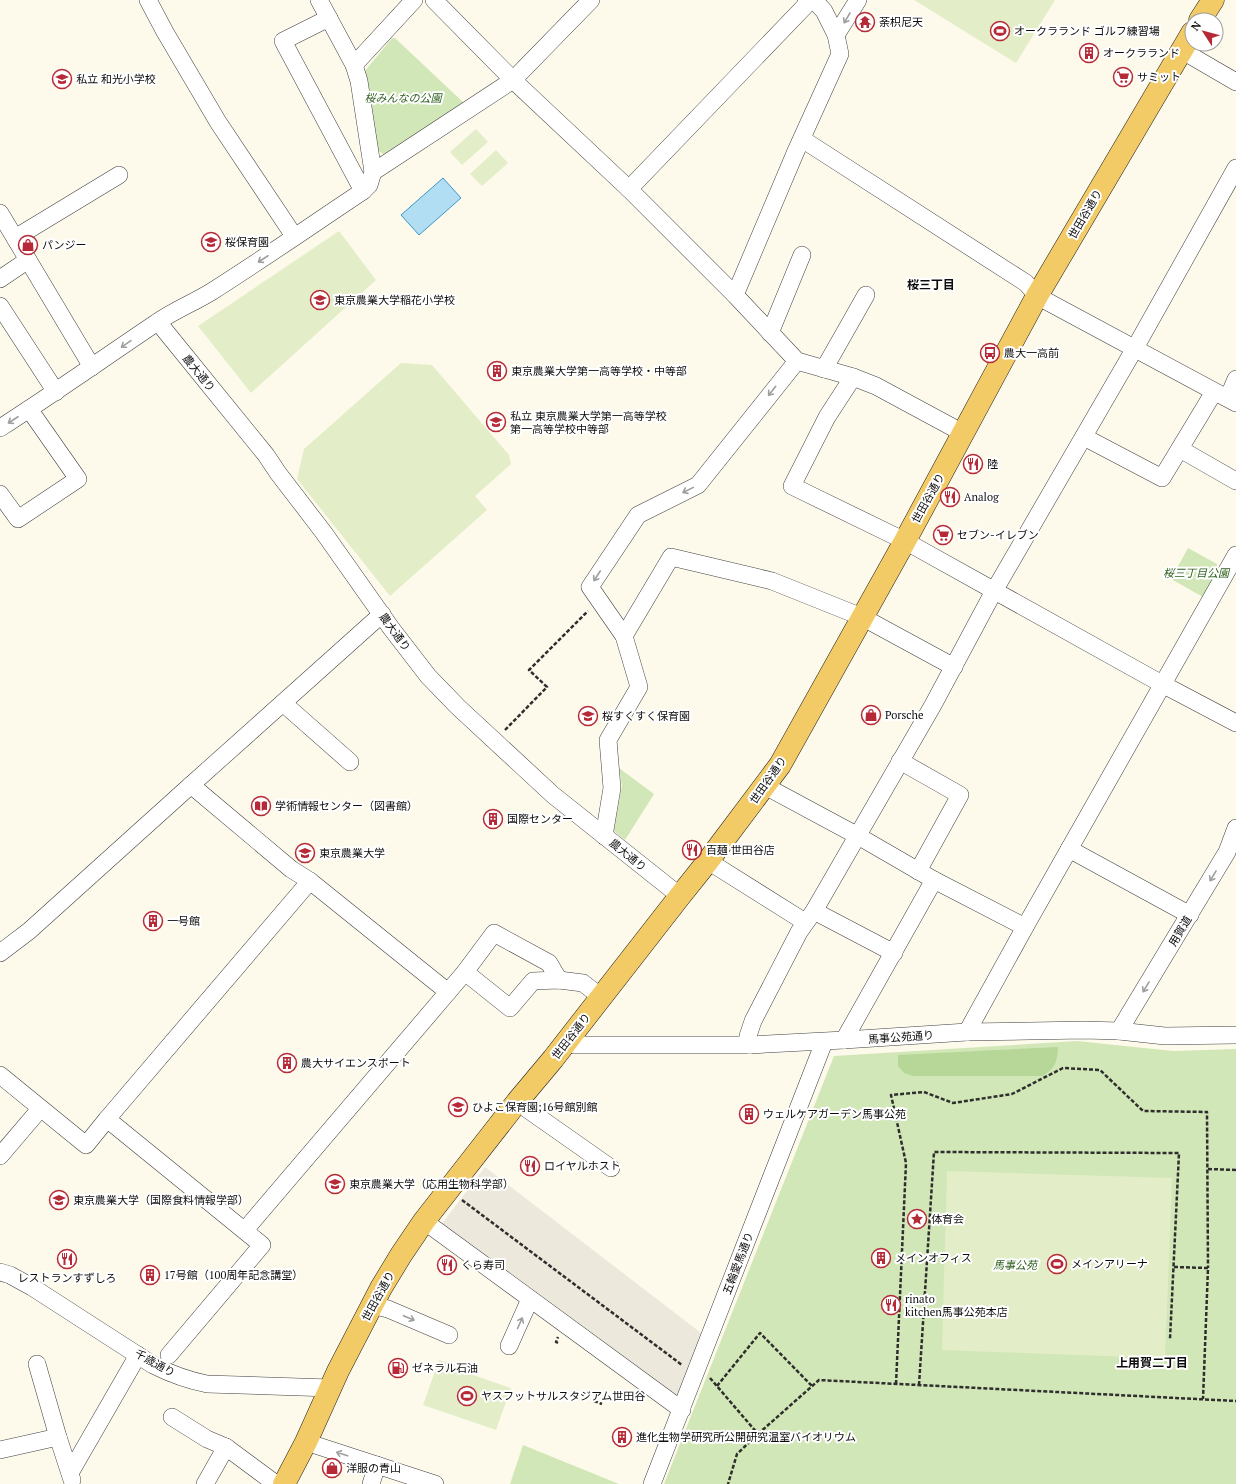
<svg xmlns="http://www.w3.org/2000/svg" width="1236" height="1484" viewBox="0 0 1236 1484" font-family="'PT Serif','Noto Sans JP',serif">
	<rect width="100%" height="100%" fill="#fefaeb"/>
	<g fill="#d2e7b7">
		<polygon points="392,38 395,38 466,105 385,155 375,149 360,77"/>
		<polygon points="1188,548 1217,564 1217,571 1203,597 1171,579"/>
		<polygon points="619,768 654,794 625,840 614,831 622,785"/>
		<polygon points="1077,1041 1173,1051 1236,1049 1236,1484 664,1484 834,1056"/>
		<polygon points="523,1445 619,1484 510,1484"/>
	</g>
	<path fill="#b6d797" d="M 1058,1047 C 1057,1062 1055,1069 1042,1076 L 913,1076 L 904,1073 L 898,1066 L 898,1055 Z"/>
	<g fill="#e3eec8">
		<polygon points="914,0 1055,0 1016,63"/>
		<polygon points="476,129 488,142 462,165 450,152"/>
		<polygon points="496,150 508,163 482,186 470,174"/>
		<polygon points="339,231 376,280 251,393 198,326"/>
		<polygon points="401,363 432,365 509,455 511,464 475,496 487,510 390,596 297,479 304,449"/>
		<polygon points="947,1171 1172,1178 1165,1358 942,1350"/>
		<polygon points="439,1360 457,1366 456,1369 511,1388 496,1430 423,1405"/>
	</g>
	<polygon fill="#ede8dc" points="485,1167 705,1336 678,1401 441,1225"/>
	<polygon fill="#b2def3" stroke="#3c96c8" points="443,178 461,198 419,235 401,215"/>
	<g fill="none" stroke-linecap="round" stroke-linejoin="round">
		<g stroke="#3f3f3f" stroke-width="18">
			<g id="minor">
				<polyline points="148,0 165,32 218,122 294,236"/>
				<polyline points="319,0 354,65 359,81 373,172"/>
				<polyline points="434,0 513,80 629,189 735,295 797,361 853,377 876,386 952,427 963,435"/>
				<polyline points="329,18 283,41 363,191"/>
				<polyline points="836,35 858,0"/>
				<polyline points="1181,50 1236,82"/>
				<polyline points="354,65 414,0"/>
				<polyline points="802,139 1026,283 1037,296 1236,403"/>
				<polyline points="629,189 805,6 807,0"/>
				<polyline points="0,213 92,367"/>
				<polyline points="15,238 119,175"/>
				<polyline points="0,279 28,260"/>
				<polyline points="735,295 796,151 840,54 836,35 824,11 814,0"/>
				<polyline points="0,306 56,392"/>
				<polyline points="158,322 266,455 278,473 324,533 391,628 428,676 458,707 553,795 680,896"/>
				<polyline points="770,333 802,255"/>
				<polyline points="824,369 866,295"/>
				<polyline points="853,377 827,417 792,486 905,541 1162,684 1236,723"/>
				<polyline points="1228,398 1236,379"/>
				<path d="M 0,428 C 53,394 104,358 156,323 C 173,311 193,303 211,292 C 263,259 312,225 363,191 L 369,185 L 373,172 L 513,80 L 591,0"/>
				<polyline points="1084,437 1162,478 1214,392"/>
				<polyline points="1180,449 1236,481"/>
				<polyline points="0,494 18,519 78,479 29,409"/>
				<polyline points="624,636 671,557 772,581 862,617 954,667"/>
				<polyline points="283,703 350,762"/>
				<polyline points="900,761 960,795 918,871"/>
				<polyline points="191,785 291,869 310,881 448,992 465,972 510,1008 533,981 559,980 583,983 601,997"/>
				<polyline points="765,786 858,836 934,880 1025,927"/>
				<polyline points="604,836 612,788 608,740 639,687 624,636 590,587 638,515 698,485 797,361"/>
				<polyline points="1069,849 1190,915"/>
				<polyline points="708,861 805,922"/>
				<polyline points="814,911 894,953"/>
				<polyline points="0,953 29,931 191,785 382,614"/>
				<polyline points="465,972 494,933 549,963 559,980"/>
				<polyline points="1119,1031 1227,852 1236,828"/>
				<polyline points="967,1032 1025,927 1236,555"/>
				<polyline points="568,1040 574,1045 750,1045 844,1040 967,1032 1084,1030 1119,1031 1165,1036 1236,1035"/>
				<polyline points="844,1040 934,880"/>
				<polyline points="750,1045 748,1036 753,1021 799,932 814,911 933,705 994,591 1135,348 1236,168"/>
				<polyline points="0,1075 86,1145 107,1119 262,1245 169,1355"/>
				<polyline points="517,1102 611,1168"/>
				<polyline points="107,1119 310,881"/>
				<polyline points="0,1156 40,1109"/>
				<polyline points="424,1221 682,1410"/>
				<polyline points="245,1230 448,992"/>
				<path d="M 0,1272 L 10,1275 L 32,1287 L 153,1365 C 171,1374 187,1380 207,1384 L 331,1388"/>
				<polyline points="372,1305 388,1309 449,1335"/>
				<polyline points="509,1346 530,1299"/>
				<polyline points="37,1364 58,1437 72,1480"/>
				<polyline points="172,1417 207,1439 226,1447 276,1484"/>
				<polyline points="306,1442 435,1484"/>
				<polyline points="0,1450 58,1437"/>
				<polyline points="70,1473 138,1355"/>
				<polyline points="205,1484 226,1447"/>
				<polyline points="371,1484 377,1465"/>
				<polyline points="652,1484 824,1042"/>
			</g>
		</g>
		<g stroke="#1d1d1d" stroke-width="23">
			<g id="major">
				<polyline points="1200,20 1213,0"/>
				<polyline points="284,1484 306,1442 338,1371 381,1288 401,1255 424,1221 517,1102 553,1059 680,896 708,861 780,765 905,541 1037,296 1192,33"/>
			</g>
		</g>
		<g stroke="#2e2e2e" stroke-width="2.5" stroke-dasharray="4 2" stroke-linecap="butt">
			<polyline points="505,730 547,687 529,670 588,611"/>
			<polyline points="1208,1169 1236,1170"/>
			<polyline points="462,1200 682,1365"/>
			<polyline points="1174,1267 1208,1268 1203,1399"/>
			<polyline points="558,1343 556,1342 558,1337"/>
			<polyline points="710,1378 758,1434 737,1454 728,1484"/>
			<polyline points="896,1384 906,1163 891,1095 924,1092 953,1103 1012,1094 1063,1068 1100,1070 1143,1111 1207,1112 1208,1268"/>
			<polyline points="919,1385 934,1152 1179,1153 1170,1339"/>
			<polyline points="717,1386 760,1333 812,1386"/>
			<polyline points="594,1401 602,1404"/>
			<polyline points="758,1434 819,1380 1236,1401"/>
		</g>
		<use href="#minor" stroke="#fff" stroke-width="17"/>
		<use href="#major" stroke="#f3cb66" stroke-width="22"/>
	</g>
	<defs><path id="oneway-shaft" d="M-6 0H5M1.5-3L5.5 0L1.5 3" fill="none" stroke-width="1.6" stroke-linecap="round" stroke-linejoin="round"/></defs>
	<g stroke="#9e9e9e">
		<use href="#oneway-shaft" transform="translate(847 18) rotate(121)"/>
		<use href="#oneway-shaft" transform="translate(263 259) rotate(147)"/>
		<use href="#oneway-shaft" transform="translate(126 344) rotate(145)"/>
		<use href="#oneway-shaft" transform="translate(772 391) rotate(128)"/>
		<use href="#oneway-shaft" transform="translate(13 420) rotate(147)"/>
		<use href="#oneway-shaft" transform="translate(688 490) rotate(154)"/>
		<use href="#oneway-shaft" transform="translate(597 576) rotate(123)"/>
		<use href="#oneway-shaft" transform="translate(1213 876) rotate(121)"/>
		<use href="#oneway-shaft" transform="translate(1146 987) rotate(121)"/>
		<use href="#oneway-shaft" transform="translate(409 1318) rotate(23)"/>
		<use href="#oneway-shaft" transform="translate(520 1323) rotate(-66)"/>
		<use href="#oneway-shaft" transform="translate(342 1454) rotate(-162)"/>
	</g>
	<defs>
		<g id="temple-ring" transform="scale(1)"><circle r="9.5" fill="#fff" stroke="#b62a37" stroke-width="1.5"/><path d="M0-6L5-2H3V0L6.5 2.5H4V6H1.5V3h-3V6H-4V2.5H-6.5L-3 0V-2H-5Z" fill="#b62a37"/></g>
		<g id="stadium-ring" transform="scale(1)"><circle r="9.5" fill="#fff" stroke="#b62a37" stroke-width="1.5"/><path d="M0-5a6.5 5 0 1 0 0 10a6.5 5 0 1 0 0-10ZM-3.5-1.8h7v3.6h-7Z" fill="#b62a37"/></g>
		<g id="building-ring" transform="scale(1)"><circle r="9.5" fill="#fff" stroke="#b62a37" stroke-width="1.5"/><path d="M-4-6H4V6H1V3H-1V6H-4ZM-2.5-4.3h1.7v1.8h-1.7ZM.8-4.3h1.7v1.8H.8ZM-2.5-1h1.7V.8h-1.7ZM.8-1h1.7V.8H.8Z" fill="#b62a37"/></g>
		<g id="supermarket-ring" transform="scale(1)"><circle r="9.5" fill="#fff" stroke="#b62a37" stroke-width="1.5"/><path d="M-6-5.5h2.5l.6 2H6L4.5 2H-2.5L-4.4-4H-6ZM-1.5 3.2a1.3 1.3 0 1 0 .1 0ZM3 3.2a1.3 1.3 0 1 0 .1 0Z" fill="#b62a37"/></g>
		<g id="school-ring" transform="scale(1)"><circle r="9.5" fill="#fff" stroke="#b62a37" stroke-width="1.5"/><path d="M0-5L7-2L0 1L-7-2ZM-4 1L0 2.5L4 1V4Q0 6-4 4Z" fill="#b62a37"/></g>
		<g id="shop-ring" transform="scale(1)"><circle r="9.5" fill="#fff" stroke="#b62a37" stroke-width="1.5"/><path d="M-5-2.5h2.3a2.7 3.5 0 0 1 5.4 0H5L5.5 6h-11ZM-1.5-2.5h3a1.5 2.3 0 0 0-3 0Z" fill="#b62a37"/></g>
		<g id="bus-ring" transform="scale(1)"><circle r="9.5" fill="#fff" stroke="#b62a37" stroke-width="1.5"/><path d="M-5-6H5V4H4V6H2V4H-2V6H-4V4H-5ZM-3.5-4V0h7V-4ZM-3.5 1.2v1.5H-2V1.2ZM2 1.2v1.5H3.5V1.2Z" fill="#b62a37"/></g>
		<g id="restaurant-ring" transform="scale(1)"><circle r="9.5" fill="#fff" stroke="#b62a37" stroke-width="1.5"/><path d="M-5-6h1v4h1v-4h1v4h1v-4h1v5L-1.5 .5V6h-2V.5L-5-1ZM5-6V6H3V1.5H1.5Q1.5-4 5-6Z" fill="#b62a37"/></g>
		<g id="library-ring" transform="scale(1)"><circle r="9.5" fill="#fff" stroke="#b62a37" stroke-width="1.5"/><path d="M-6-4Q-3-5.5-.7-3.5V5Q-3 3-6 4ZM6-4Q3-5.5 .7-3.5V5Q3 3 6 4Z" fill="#b62a37"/></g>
		<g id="university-ring" transform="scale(1)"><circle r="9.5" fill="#fff" stroke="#b62a37" stroke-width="1.5"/><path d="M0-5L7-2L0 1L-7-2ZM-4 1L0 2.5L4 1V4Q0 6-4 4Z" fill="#b62a37"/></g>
		<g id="sight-ring" transform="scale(1)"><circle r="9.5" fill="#fff" stroke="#b62a37" stroke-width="1.5"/><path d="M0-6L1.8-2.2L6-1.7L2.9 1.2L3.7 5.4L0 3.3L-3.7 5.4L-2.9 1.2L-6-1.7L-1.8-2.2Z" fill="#b62a37"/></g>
		<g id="fuel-ring" transform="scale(1)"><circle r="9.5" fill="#fff" stroke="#b62a37" stroke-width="1.5"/><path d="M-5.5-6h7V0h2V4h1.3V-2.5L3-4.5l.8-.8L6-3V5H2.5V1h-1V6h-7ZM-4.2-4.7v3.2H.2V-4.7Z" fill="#b62a37"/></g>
	</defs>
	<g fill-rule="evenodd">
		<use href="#temple-ring" x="865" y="22"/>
		<use href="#stadium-ring" x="1000" y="31"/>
		<use href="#building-ring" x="1089" y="53"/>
		<use href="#supermarket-ring" x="1123" y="77"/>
		<use href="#school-ring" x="62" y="79"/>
		<use href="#school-ring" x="211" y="242"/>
		<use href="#shop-ring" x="28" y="245"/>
		<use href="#school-ring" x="320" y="300"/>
		<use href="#bus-ring" x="990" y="353"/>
		<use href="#building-ring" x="497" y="371"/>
		<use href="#school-ring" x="496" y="422"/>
		<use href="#restaurant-ring" x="973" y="464"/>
		<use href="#restaurant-ring" x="950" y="497"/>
		<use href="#supermarket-ring" x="943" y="535"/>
		<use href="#shop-ring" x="871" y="715"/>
		<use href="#school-ring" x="588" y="716"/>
		<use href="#library-ring" x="261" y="806"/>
		<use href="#building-ring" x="493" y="819"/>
		<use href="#restaurant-ring" x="692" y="850"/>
		<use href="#university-ring" x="305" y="853"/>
		<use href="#building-ring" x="153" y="921"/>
		<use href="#building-ring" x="287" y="1063"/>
		<use href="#school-ring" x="458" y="1107"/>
		<use href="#building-ring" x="749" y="1114"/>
		<use href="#restaurant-ring" x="530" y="1166"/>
		<use href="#university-ring" x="335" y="1184"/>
		<use href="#university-ring" x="59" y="1200"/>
		<use href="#sight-ring" x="917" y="1219"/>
		<use href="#building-ring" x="881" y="1258"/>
		<use href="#restaurant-ring" x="67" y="1259"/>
		<use href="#stadium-ring" x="1057" y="1264"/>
		<use href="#restaurant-ring" x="447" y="1265"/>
		<use href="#building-ring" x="150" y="1275"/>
		<use href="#restaurant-ring" x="891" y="1305"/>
		<use href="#fuel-ring" x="398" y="1368"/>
		<use href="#stadium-ring" x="467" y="1396"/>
		<use href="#building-ring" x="622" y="1437"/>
		<use href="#shop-ring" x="332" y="1468"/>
	</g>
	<g text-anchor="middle" stroke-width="4" stroke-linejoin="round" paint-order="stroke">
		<g font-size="11" fill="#0c0c0c" stroke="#fff" text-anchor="start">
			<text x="879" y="26">荼枳尼天</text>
			<text x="1014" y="35">オークラランド ゴルフ練習場</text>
			<text x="1103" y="57">オークラランド</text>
			<text x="1137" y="81">サミット</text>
			<text x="76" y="83">私立 和光小学校</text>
			<text x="225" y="246">桜保育園</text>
			<text x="42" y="249">パンジー</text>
			<text x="334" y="304">東京農業大学稲花小学校</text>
			<text x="1004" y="357">農大一高前</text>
			<text x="511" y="375">東京農業大学第一高等学校・中等部</text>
			<text x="510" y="420">私立 東京農業大学第一高等学校<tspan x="510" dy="13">第一高等学校中等部</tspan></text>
			<text x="987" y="468">陸</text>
			<text x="964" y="501">Analog</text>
			<text x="957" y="539">セブン-イレブン</text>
			<text x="885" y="719">Porsche</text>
			<text x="602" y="720">桜すくすく保育園</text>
			<text x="275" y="810">学術情報センター（図書館）</text>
			<text x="507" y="823">国際センター</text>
			<text x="706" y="854">百麺 世田谷店</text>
			<text x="319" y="857">東京農業大学</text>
			<text x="167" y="925">一号館</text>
			<text x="301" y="1067">農大サイエンスポート</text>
			<text x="472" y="1111">ひよこ保育園;16号館別館</text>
			<text x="763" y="1118">ウェルケアガーデン馬事公苑</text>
			<text x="544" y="1170">ロイヤルホスト</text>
			<text x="349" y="1188">東京農業大学（応用生物科学部）</text>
			<text x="73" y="1204">東京農業大学（国際食料情報学部）</text>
			<text x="931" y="1223">体育会</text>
			<text x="895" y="1262">メインオフィス</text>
			<text x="1071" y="1268">メインアリーナ</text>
			<text x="461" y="1269">くら寿司</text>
			<text x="164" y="1279">17号館（100周年記念講堂）</text>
			<text x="67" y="1282" text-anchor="middle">レストランすずしろ</text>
			<text x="905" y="1303">rinato<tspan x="905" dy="13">kitchen馬事公苑本店</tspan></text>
			<text x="412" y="1372">ゼネラル石油</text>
			<text x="481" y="1400">ヤスフットサルスタジアム世田谷</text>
			<text x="636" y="1441">進化生物学研究所公開研究温室バイオリウム</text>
			<text x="346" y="1472">洋服の青山</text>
		</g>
		<g font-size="11" font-style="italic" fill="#30601f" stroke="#fff">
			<text x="403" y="102">桜みんなの公園</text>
			<text x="1196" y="577">桜三丁目公園</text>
			<text x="1015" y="1269">馬事公苑</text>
		</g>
		<g font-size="11" fill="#0c0c0c" stroke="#fff">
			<text transform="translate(1085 214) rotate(-60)" y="4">世田谷通り</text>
			<text transform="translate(199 373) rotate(51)" y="4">農大通り</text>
			<text transform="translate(928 498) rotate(-61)" y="4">世田谷通り</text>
			<text transform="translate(395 632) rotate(54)" y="4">農大通り</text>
			<text transform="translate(768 780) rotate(-55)" y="4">世田谷通り</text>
			<text transform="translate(628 855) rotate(39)" y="4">農大通り</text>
			<text transform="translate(1180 931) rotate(-59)" y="4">用賀道</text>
			<text transform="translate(571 1036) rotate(-52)" y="4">世田谷通り</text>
			<text transform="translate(901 1037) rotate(-4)" y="4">馬事公苑通り</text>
			<text transform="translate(738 1263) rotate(-69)" y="4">五輪愛馬通り</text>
			<text transform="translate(378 1296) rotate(-61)" y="4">世田谷通り</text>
			<text transform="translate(155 1363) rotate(29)" y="4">千歳通り</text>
		</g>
		<g font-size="12" font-weight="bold" fill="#0c0c0c" stroke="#fff">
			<text x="931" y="289">桜三丁目</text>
			<text x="1152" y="1367">上用賀二丁目</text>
		</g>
	</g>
	<g transform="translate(1204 32) rotate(306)"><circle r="19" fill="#ffffff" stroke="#9e9e9e"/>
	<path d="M0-3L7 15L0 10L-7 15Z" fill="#b62a37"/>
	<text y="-6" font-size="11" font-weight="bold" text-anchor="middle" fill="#0c0c0c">N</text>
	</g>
</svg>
